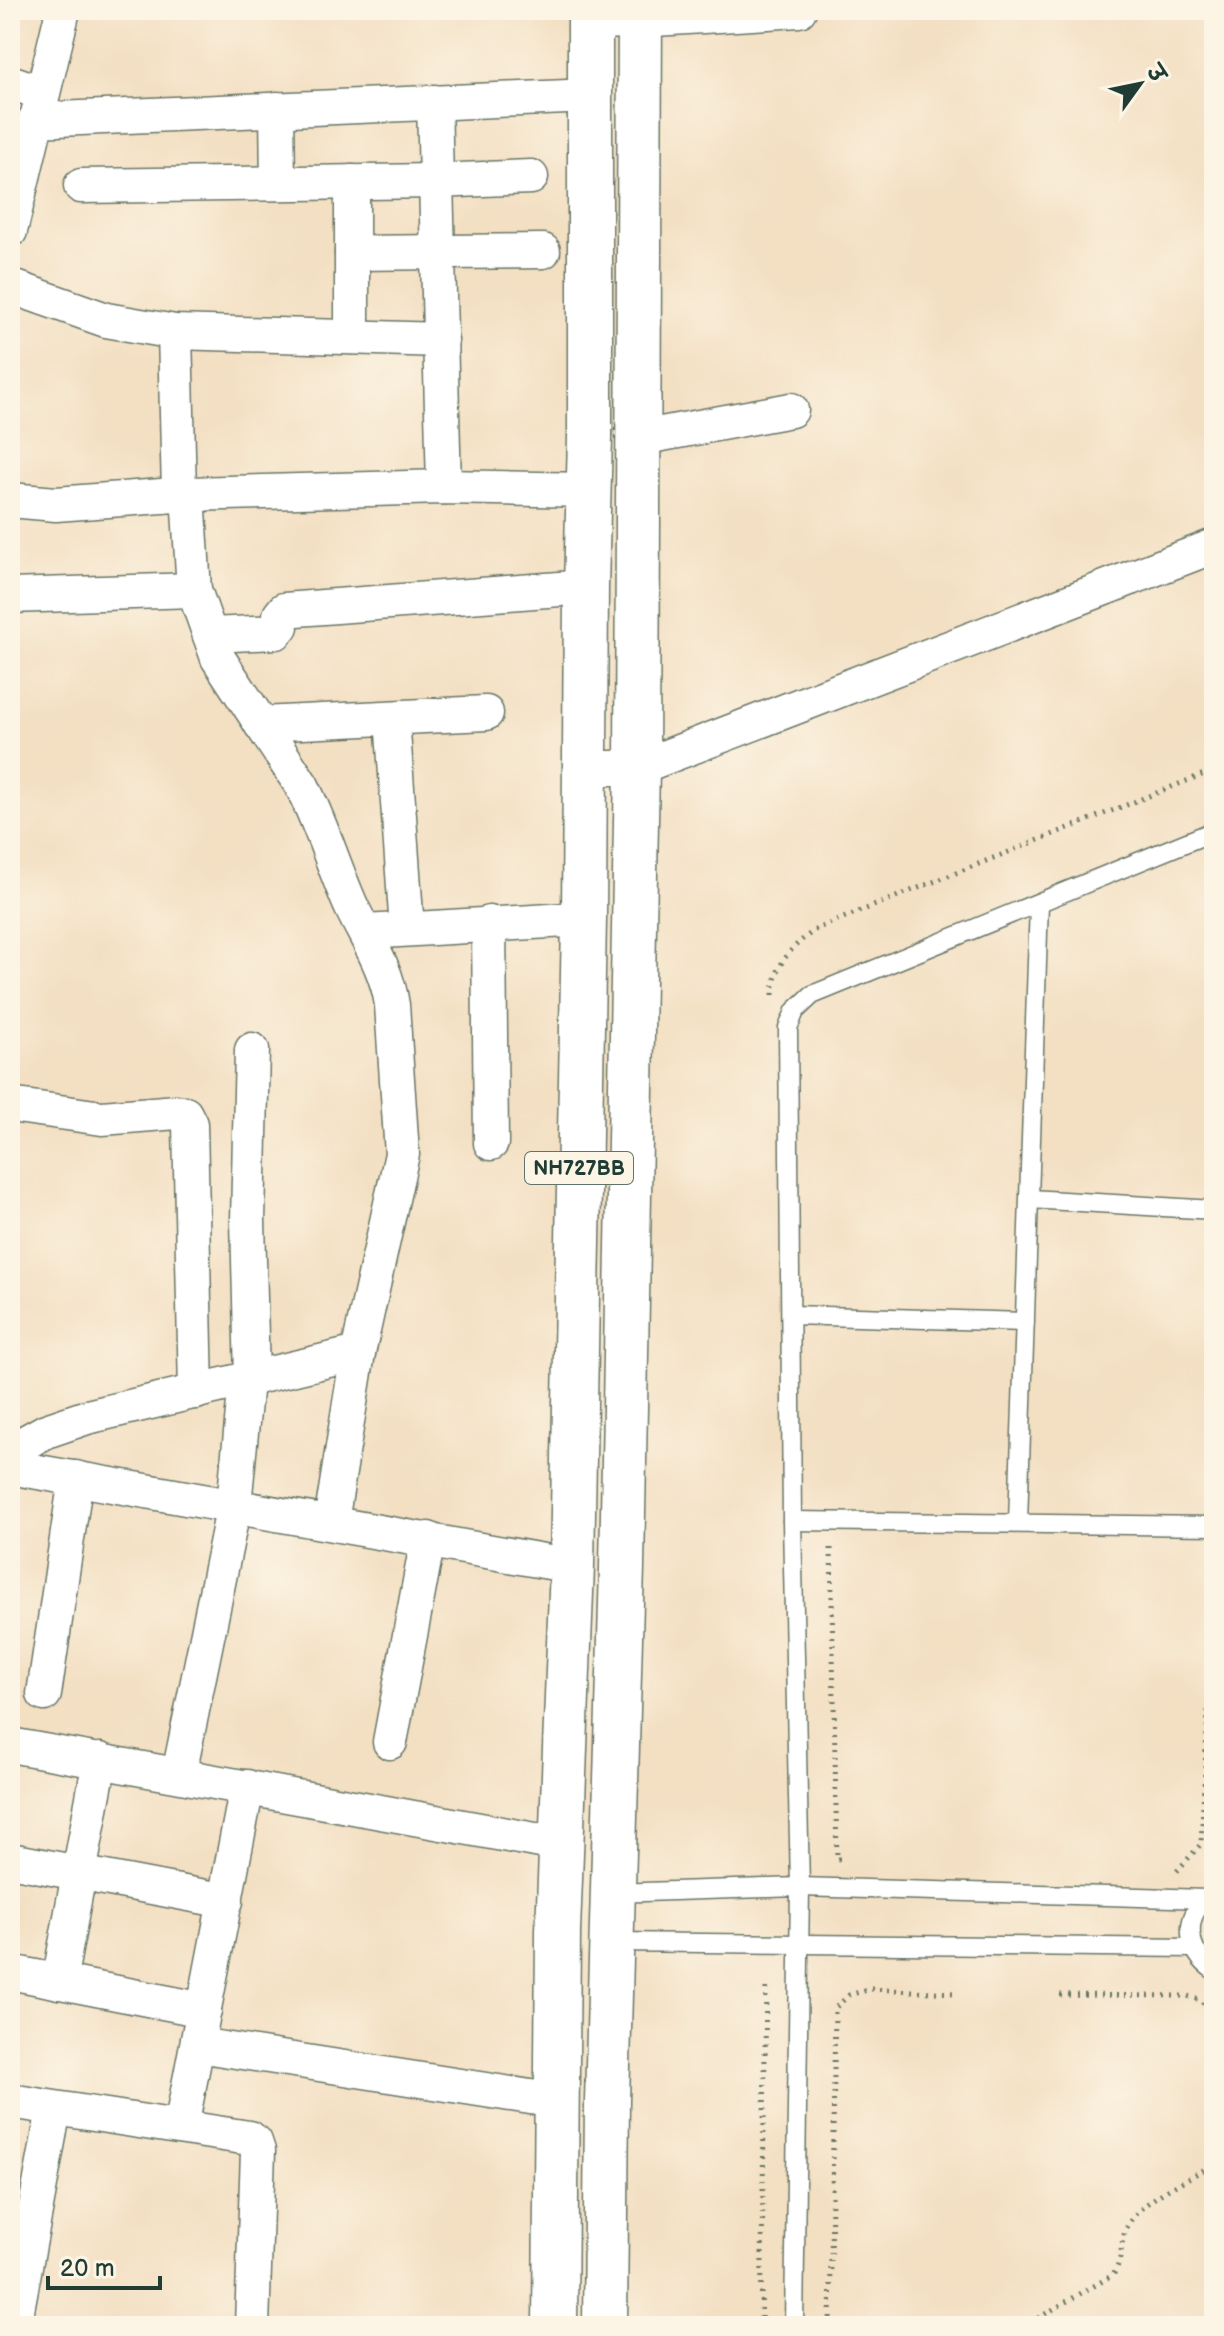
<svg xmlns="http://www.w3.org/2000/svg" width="1224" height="2336" viewBox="0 0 1224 2336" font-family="'Balsamiq Sans','Playpen Sans Deva',sans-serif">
	<rect width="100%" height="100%" fill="#fcf5e5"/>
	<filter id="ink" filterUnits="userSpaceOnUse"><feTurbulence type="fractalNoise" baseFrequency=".0125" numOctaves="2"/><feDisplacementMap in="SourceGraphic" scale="16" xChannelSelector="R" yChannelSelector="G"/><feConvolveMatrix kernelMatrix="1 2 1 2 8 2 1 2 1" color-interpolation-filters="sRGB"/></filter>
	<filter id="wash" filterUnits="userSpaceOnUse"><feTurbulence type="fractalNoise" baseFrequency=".006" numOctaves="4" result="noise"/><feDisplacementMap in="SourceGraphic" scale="32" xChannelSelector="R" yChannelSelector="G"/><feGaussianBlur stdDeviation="1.8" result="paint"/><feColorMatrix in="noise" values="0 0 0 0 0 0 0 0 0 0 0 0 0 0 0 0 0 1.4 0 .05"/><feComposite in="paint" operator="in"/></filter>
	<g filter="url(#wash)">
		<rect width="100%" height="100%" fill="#f3dfc2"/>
	</g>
	<g filter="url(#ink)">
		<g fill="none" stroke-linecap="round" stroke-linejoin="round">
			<g stroke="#697666" stroke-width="21">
				<g id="service">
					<polyline points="1030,1199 1214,1210"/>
					<polyline points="791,1315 1025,1322"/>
					<polyline points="792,1521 1214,1526"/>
					<polyline points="1018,1522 1039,903"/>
					<polyline points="613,1893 800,1887 1206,1899"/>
					<path d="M 1212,1896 C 1181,1913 1186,1953 1214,1970"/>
					<polyline points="611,1942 1194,1948"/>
					<polyline points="794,2326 800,1887 792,1521 788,1028 795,1011 812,995 1214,831"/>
				</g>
			</g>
			<g stroke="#697666" stroke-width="37">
				<g id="minor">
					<polyline points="590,23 799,10"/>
					<polyline points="10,82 42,93"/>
					<polyline points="434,102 444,487"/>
					<polyline points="277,109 278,183"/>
					<polyline points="35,120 590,96"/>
					<polyline points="81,186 436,181 531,177"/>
					<polyline points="10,231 63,10"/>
					<polyline points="352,253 543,251"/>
					<polyline points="10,286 106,320 175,332 441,340"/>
					<polyline points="175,332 179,494"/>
					<polyline points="352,337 352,182"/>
					<polyline points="640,438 791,410"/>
					<path d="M 188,494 L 194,590 L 218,658 L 302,786 C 322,826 334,868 352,908 C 368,941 387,969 392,1005 L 402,1154 L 358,1353 L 331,1522"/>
					<polyline points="10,500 56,504 188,494 444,487 589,490"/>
					<polyline points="10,596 194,590"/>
					<polyline points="210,635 276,632 281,626 280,615 284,610 586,587"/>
					<polyline points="392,718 407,929"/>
					<polyline points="261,724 486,713"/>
					<polyline points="586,768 637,768 1214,546"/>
					<polyline points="489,923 491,1143"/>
					<polyline points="365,932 584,919"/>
					<polyline points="252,1050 248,1220 252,1379"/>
					<polyline points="10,1105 102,1118 177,1112 185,1114 190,1124 196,1392"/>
					<polyline points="10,1451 46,1431 87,1417 358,1353"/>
					<polyline points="10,1467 572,1566"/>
					<polyline points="44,1694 76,1478"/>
					<polyline points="390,1742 428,1539"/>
					<polyline points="10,1745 563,1845"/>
					<polyline points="179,1774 234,1505 246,1381"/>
					<polyline points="10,1860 226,1901"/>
					<polyline points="10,1972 204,2010"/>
					<polyline points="59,1982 100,1760"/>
					<polyline points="198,2045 556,2101"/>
					<polyline points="10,2101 249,2138 255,2142 258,2151 252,2326"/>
					<polyline points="181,2127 247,1787"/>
					<polyline points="14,2326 54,2109"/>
				</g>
			</g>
			<g stroke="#697666" stroke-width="47">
				<g id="trunk">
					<polyline points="555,2326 558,1931 572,1566 584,919 586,587 590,437 590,10"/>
					<polyline points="605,2326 607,2101 622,1567 637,768 640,10"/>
				</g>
			</g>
			<g stroke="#697666" stroke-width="5" stroke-dasharray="2 6" stroke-linecap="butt">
				<path d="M 773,995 C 774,963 794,944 818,928 L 1214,770"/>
				<polyline points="831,1548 837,1859 841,1859"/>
				<polyline points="1177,1871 1201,1844 1214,1598"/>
				<polyline points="1060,1995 1187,1996 1201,2000 1214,2020"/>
				<polyline points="761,2326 766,1986"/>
				<polyline points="830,2326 835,2008 849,1995 871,1989 955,1993"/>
				<path d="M 1024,2326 L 1113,2275 C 1124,2258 1119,2243 1127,2227 C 1139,2200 1189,2179 1214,2164"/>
			</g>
			<use href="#service" stroke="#fff" stroke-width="18"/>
			<use href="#minor" stroke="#fff" stroke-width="34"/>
			<use href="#trunk" stroke="#fff" stroke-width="44"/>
		</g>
	</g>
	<g text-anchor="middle" stroke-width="7" stroke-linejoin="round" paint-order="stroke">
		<rect fill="#fcf5e5" stroke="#617469" stroke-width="2" x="525" y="1152" width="108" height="32" rx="6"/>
		<g font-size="20" font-weight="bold" fill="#1f3d34">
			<text x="579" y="1175">NH727BB</text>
		</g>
	</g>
	<rect width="1224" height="2336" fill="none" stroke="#fcf5e5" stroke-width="40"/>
	<g transform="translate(1140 84) rotate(57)" stroke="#fcf5e5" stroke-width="6" paint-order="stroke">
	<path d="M0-6L14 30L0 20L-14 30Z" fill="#1f3d34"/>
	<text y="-12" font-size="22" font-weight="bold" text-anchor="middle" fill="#1f3d34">उ</text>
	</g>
	<path d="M48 2276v12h112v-12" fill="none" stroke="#1f3d34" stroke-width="4"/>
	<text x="60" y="2276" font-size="24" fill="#1f3d34" stroke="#fcf5e5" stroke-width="6" paint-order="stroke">20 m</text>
</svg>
